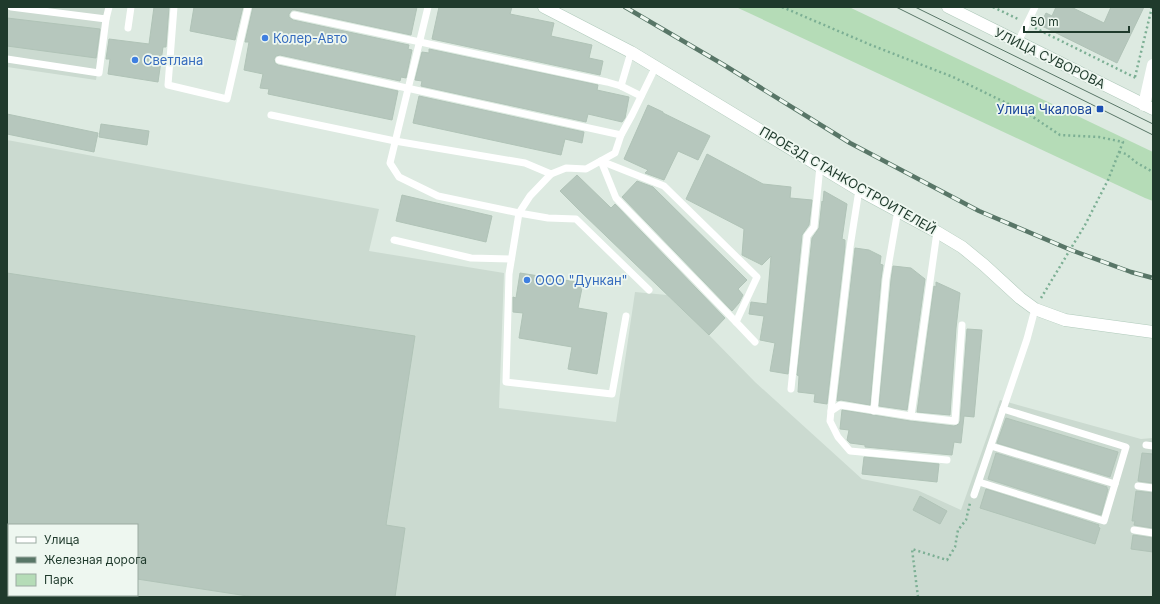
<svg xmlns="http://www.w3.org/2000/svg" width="1160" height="604" viewBox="0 0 1160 604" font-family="Inter,sans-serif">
	<rect width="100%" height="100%" fill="#ddeae1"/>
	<g fill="#cbdad0" fill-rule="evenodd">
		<polygon points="7,7 107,7 96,80 7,67"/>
		<path d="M 7,140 L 379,209 L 369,251 L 504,273 L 499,408 L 616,422 L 635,292 L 667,295 L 709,335 L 755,382 L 862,479 L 917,490 L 961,510 L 1000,400 L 1141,439 L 1153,438 L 1153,597 L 7,597 ZM 9,525 L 137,525 L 137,595 L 9,595 Z"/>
	</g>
	<polygon fill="#b5dcb7" points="736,7 849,7 1153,152 1153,201 1145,198"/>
	<g fill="#b6c7bd" stroke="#b0c3b7">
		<polygon points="154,7 169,7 166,47 163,47 158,82 108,74 110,59 106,59 109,39 149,44"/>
		<polygon points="194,7 243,7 235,40 190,31"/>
		<polygon points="253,7 417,7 411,35 295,10 292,10 289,14 289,17 293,20 409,45 408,49 412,50 406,78 401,77 400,81 280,55 276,56 274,59 275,63 278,65 398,91 392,120 268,94 269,89 260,88 263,74 244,70 249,42 245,42"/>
		<polygon points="439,7 512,7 510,14 554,23 551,36 592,45 589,58 603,61 600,75 432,39"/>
		<polygon points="1056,7 1071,7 1104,23 1111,7 1144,7 1117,63 1040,25 1046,13 1052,16"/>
		<polygon points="7,18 100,29 96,58 7,46"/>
		<polygon points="429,49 598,85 597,90 629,97 625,118 622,122 588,114 586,122 421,86 422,81 415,80 422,52 429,53"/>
		<polygon points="419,96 584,132 582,143 565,139 561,155 413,123"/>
		<polygon points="648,105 663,112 663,113 710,136 698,160 678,151 664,180 645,173 648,170 624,159"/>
		<polygon points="7,114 98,133 94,152 7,134"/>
		<polygon points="101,124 149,131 147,145 99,137"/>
		<polygon points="707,154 763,184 791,187 790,198 812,200 809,225 802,235 788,374 770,371 775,343 760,340 764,316 749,314 751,302 767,304 771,256 762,265 742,255 744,229 686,199"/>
		<polygon points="577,175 611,208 615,204 725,318 709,335 579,210 560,191"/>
		<polygon points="637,181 653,187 747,280 738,289 743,295 739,303 732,311 622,197"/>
		<polygon points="824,191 847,204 842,239 845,240 845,247 827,404 814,402 815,394 798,392 799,376 797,375 812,238 819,228 822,201 823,202"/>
		<polygon points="402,195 492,216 486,242 396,221"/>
		<polygon points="855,248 869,250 881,256 880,264 883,265 881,279 870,405 841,400 837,401"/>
		<polygon points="893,266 911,268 925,279 907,410 879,406 891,280"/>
		<polygon points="7,273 415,336 386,525 405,528 395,597 254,597 137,579 137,525 7,525"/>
		<polygon points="520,273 583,283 578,308 607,313 597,374 568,369 572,347 519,338 523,313 513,312 513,297 516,298"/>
		<polygon points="936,282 960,293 956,328 950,415 917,412 934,286 936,287"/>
		<polygon points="967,329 982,330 974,417 964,416 961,443 954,442 952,455 865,447 865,445 850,443 847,440 849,430 840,429 842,410 910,421 954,426 959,424 960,421"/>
		<polygon points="1006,418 1118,452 1110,477 997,443"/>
		<polygon points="996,453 1107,487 1107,489 1108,489 1101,515 988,479"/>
		<polygon points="1142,453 1153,454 1153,483 1138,481"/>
		<polygon points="864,457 939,464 937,482 862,474"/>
		<polygon points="986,489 1099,525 1098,527 1100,528 1095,544 980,508"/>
		<polygon points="1136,491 1153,493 1153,528 1134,525 1135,521 1132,521"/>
		<polygon points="920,496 947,511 940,524 913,510"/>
		<polygon points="1133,535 1153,538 1153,552 1131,549"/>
	</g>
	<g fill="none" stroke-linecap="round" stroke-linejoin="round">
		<g stroke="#b0cabb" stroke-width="13">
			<g id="secondary">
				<polyline points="544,7 631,52 859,190 937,232 962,247 984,265 1020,298 1035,309 1065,320 1153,332"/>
				<polyline points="948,7 1153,109"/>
			</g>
		</g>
		<g stroke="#7caf94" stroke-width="2.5" stroke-dasharray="2 3" stroke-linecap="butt">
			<polyline points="782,7 871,45 953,77 1027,113 1060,135 1099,137 1123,142 1108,180 1085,225 1041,298"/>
			<polyline points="993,7 1018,19"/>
			<polyline points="1035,28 1138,79"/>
			<polyline points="1135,77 1152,7"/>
			<polyline points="1119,152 1126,154 1137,163 1153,172"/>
			<polyline points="918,597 912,549 947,560 955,547 958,530 966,520 970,503"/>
		</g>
		<g stroke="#fff" stroke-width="7">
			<polyline points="11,7 106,19 109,7"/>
			<polyline points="174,7 168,85 227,99 248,7"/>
			<polyline points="428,7 390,163 399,177 438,196 519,213 548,218 576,219 649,290"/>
			<polyline points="294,15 607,82 621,86 631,52"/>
			<polyline points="128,28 131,7"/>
			<polyline points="1018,42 1035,7"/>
			<polyline points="7,59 99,73 106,19"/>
			<polyline points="279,60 621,135"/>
			<polyline points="621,86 641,96"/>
			<polyline points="271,115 395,141 525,163 551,174"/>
			<polyline points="601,161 664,186 757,277 736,322 755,342"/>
			<polyline points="601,161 616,198 736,322"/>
			<polyline points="937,232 911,416 955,421 962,325"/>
			<polyline points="394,240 471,258 511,259"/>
			<polyline points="626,316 612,394 506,382 509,274 519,213 530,196 551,174 566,168 586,169 615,153 621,135 632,115 656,66"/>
			<polyline points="791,389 807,236 814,227 820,166"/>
			<polyline points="831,411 850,247 859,190"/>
			<polyline points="874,411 886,279 898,210"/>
			<polyline points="911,416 840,405 831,411 830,421 838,437 850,451 947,460"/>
			<polyline points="1146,445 1153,446"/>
			<polyline points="991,446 1115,484"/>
			<polyline points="979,482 1104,521 1126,447 1003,409"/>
			<polyline points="1138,486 1153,488"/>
			<polyline points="974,495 1027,339 1035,309"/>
			<polyline points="1134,530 1153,533"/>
		</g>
		<polyline stroke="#fff" stroke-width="12" points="1144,105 1153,65"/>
		<use href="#secondary" stroke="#fff" stroke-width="12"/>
		<g stroke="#587667" stroke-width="1">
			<polyline points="896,7 1153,135"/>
			<polyline points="915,7 1153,124"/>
		</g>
		<g stroke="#587667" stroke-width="4.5">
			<polyline id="rail" points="625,7 724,65 850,143 979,211 1071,250 1131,272 1153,278"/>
		</g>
		<use href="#rail" stroke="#eef7f0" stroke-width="3" stroke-dasharray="9" stroke-linecap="butt"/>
	</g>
	<g fill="#3f7fe0" stroke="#eef7f0" stroke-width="1.5">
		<circle cx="265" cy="38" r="4"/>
		<circle cx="135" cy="60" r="4"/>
		<circle cx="527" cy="280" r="4"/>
	</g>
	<rect fill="#1a4fb4" stroke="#eef7f0" stroke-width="1.5" x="1096" y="105" width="8" height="8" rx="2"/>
	<g text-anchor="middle" stroke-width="3.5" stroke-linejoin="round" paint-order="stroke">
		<g font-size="13" fill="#366cbe" stroke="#eef7f0" text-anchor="start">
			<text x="273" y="43">Колер-Авто</text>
			<text x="143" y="65">Светлана</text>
			<text x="535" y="285">ООО "Дункан"</text>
		</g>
		<g font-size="13" fill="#1f3a2c" stroke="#eef7f0">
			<text transform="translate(1050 58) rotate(26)" y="5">УЛИЦА СУВОРОВА</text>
			<text transform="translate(848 180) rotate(30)" y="5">ПРОЕЗД СТАНКОСТРОИТЕЛЕЙ</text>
		</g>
		<g font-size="13" fill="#164399" stroke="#eef7f0" text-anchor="end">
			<text x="1092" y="114">Улица Чкалова</text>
		</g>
	</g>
	<rect width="1160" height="604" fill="none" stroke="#1f3a2c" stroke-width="16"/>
	<rect x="8" y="524" width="130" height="72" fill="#eef7f0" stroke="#9baba2"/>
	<rect x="16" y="537" width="20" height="6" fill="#ffffff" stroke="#9baba2"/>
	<text x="44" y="544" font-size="12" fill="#1f3a2c">Улица</text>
	<rect x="16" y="557" width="20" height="6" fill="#587667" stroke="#9baba2"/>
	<text x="44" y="564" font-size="12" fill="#1f3a2c">Железная дорога</text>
	<rect x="16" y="574" width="20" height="12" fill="#b5dcb7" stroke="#9baba2"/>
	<text x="44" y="584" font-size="12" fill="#1f3a2c">Парк</text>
	<path d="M1024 26v6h105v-6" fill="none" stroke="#1f3a2c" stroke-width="2"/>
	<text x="1030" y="26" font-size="12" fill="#1f3a2c" stroke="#eef7f0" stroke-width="3" paint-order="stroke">50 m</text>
</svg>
